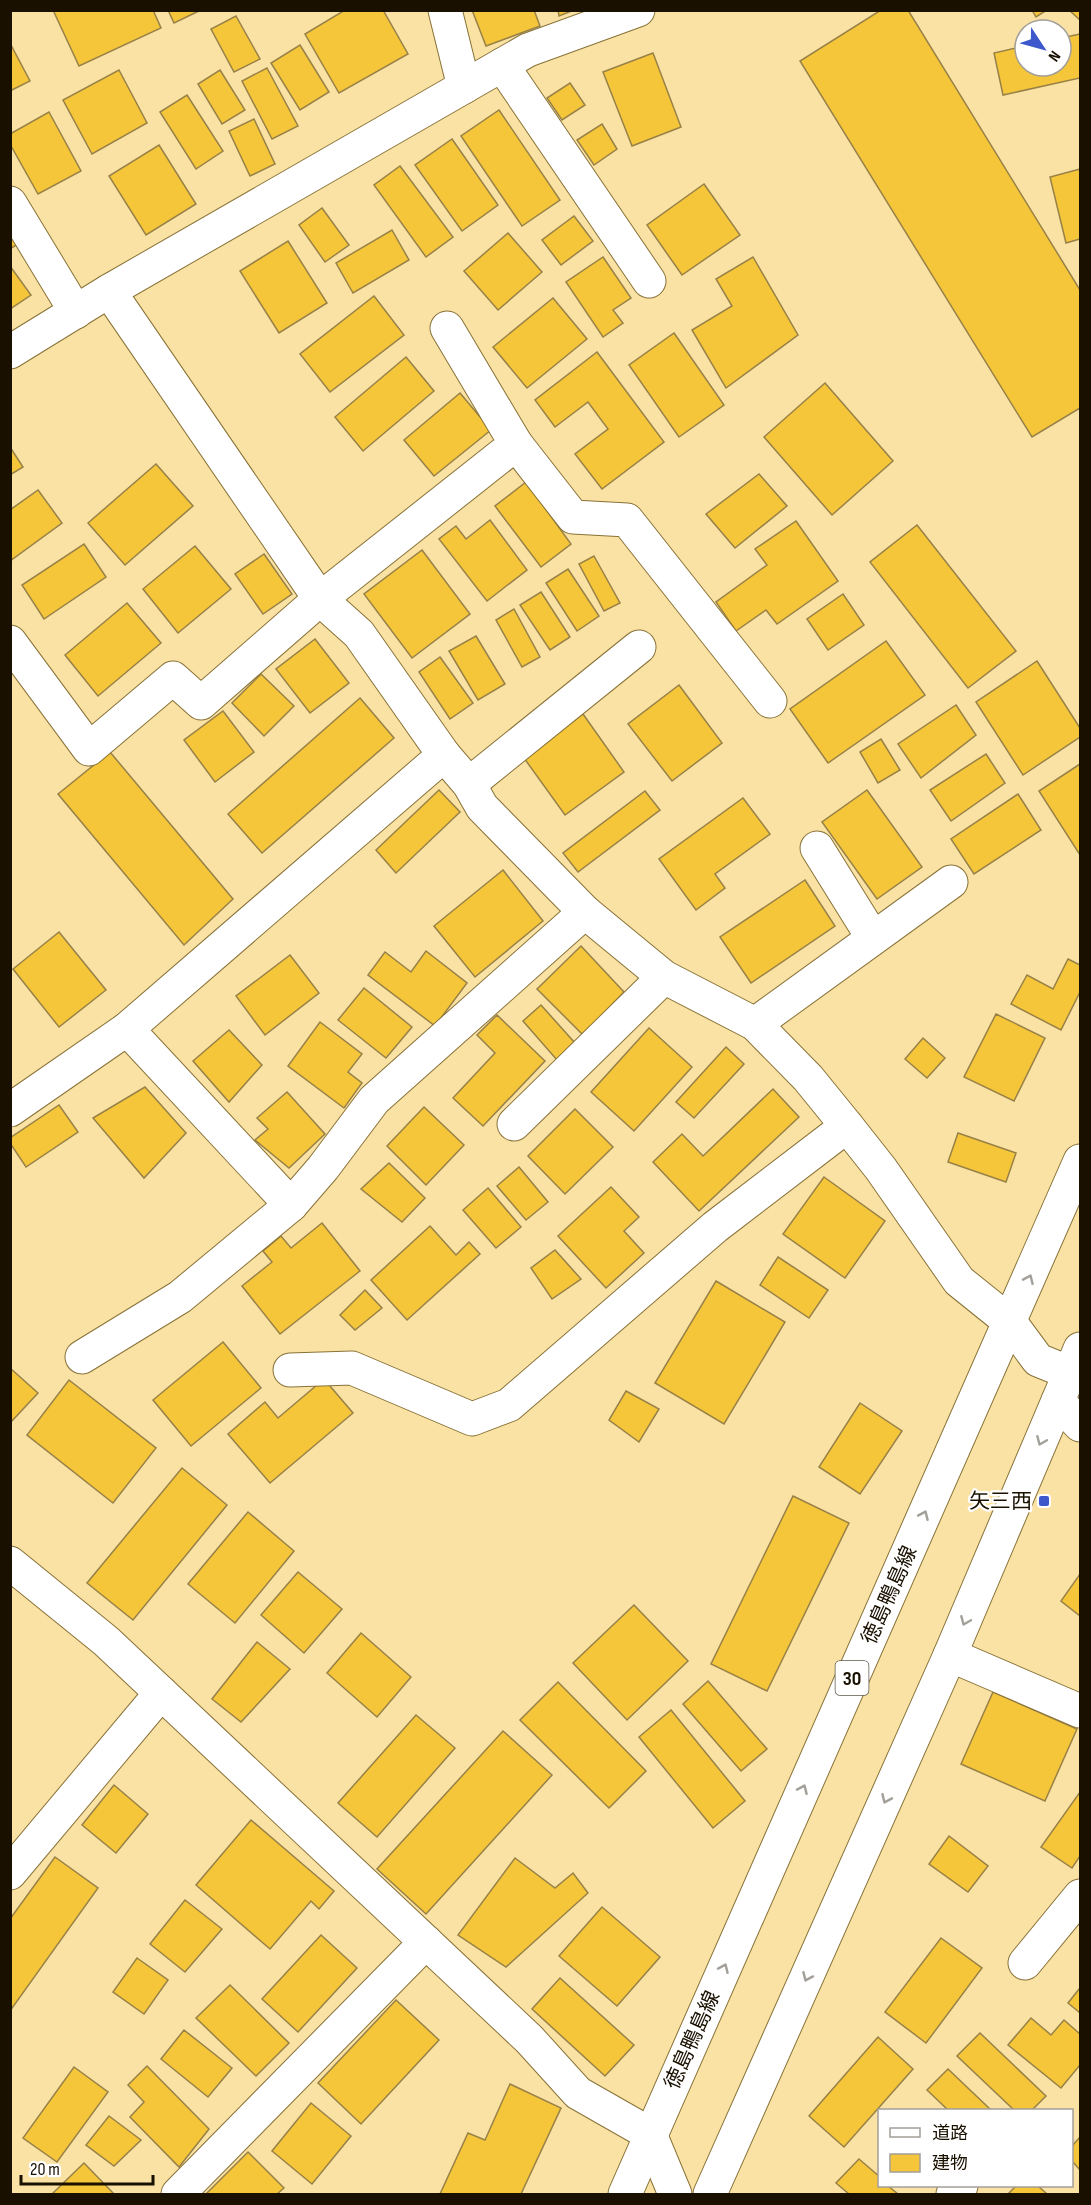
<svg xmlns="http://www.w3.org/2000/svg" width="1091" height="2205" viewBox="0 0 1091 2205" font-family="'Sofia Sans Condensed','Noto Sans JP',sans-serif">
	<rect width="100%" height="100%" fill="#fae2a5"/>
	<g fill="#f5c639" stroke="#988147" stroke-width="1.5">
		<polygon points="53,10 153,10 161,28 79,66"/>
		<polygon points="168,10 201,10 174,23"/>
		<polygon points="345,10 383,10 408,54 339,93 305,34"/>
		<polygon points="472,10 534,10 540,26 486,46"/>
		<polygon points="558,10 574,10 559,16"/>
		<polygon points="881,10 908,10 1080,290 1080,408 1032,437 800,61"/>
		<polygon points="1032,10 1047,10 1036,17"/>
		<polygon points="1069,10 1080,10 1080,20"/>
		<polygon points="236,16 260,59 234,72 211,29"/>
		<polygon points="1080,34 1080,78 1003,95 994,53 1025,46 1025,66 1061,66 1061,38"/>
		<polygon points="11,45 30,81 10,91 10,46"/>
		<polygon points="300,45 329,92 300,110 271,63"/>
		<polygon points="653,53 681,127 632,146 603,72"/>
		<polygon points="267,68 298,126 272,139 242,81"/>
		<polygon points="119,70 147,123 92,154 63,100"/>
		<polygon points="220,70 245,110 222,124 198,84"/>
		<polygon points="570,83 585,105 562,120 547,98"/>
		<polygon points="187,95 223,151 196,169 160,112"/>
		<polygon points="499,110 560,200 522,226 461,136"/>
		<polygon points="49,112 81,171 38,194 10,144 10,134"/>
		<polygon points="254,119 275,164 250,176 229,131"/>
		<polygon points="602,124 617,149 594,165 577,140"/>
		<polygon points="452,139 498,205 462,231 415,165"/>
		<polygon points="159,145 196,204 146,235 109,176"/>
		<polygon points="400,166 453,237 426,257 374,185"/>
		<polygon points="1080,169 1080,239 1066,243 1050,177"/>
		<polygon points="704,184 740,235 682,275 647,225"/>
		<polygon points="322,208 349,245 325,262 299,225"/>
		<polygon points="574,216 593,241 561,265 542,240"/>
		<polygon points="392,230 409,260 353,293 336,263"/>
		<polygon points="10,233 18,244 10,249"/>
		<polygon points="508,233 542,272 498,310 464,271"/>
		<polygon points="288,241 327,303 279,333 240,271"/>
		<polygon points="603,257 631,298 613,310 623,323 603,337 566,282"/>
		<polygon points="753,257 798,335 726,388 692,330 732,306 716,279"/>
		<polygon points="10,266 31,295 10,309"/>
		<polygon points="374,296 404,335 330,392 300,354"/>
		<polygon points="553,298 587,339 527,388 493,347"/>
		<polygon points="674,333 724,405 679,437 629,365"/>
		<polygon points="597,352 664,442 602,489 575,454 608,429 588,402 555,427 535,400"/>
		<polygon points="406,357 434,391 363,451 335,417"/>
		<polygon points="825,383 893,461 832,515 764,437"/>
		<polygon points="460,393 491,430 434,476 404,440"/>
		<polygon points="10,447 23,467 10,475"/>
		<polygon points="156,464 193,506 125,565 88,523"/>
		<polygon points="759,474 787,506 735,548 706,514"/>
		<polygon points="526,482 571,544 541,567 495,506"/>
		<polygon points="38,490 62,523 10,561 10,510"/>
		<polygon points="490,520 527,570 487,601 439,539 456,526 466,539"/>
		<polygon points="796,521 838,581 777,624 766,610 736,631 716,602 767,565 755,549"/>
		<polygon points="917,525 1016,651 968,688 870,562"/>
		<polygon points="84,544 106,577 44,619 22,585"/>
		<polygon points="195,546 231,589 178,633 143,589"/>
		<polygon points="422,550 470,614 412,658 364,594"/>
		<polygon points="264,554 292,594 263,614 235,574"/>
		<polygon points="594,556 620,603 604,611 579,564"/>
		<polygon points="568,569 599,616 577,631 546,583"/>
		<polygon points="541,592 570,637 550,650 520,605"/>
		<polygon points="843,594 864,625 828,650 807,619"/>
		<polygon points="127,603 161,643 98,696 65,655"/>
		<polygon points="514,609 540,657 522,667 496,620"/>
		<polygon points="476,636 505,684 478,700 449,651"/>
		<polygon points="315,639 349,683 310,713 276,669"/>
		<polygon points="886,641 925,695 828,763 790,709"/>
		<polygon points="440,657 473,703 450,719 419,672"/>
		<polygon points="1037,661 1080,728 1080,737 1023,775 976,702"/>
		<polygon points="261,674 294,706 264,736 232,703"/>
		<polygon points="679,685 722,743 672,781 628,724"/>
		<polygon points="360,698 394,738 262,853 228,814"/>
		<polygon points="956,705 976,735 921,778 898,744"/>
		<polygon points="223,711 254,752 215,782 184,740"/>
		<polygon points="583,714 624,772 565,815 524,758"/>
		<polygon points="881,739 900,770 878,783 860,752"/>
		<polygon points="110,752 233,899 184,945 58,794"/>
		<polygon points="986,754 1005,783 951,821 930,790"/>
		<polygon points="1080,764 1080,855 1039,791"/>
		<polygon points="439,790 460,812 396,873 376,850"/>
		<polygon points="867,790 922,867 877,899 822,822"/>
		<polygon points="645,791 660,810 578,872 563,853"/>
		<polygon points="1018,794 1041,830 974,874 951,839"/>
		<polygon points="743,798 770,834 715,874 725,888 696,910 659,859"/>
		<polygon points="503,870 543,921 475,977 434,926"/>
		<polygon points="805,880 835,926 751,983 720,937"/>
		<polygon points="59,932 106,990 59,1027 13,969"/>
		<polygon points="581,946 624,992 583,1035 537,989"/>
		<polygon points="426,951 467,983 435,1026 368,975 385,952 411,972"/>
		<polygon points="290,955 319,993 265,1035 236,996"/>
		<polygon points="1068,959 1080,965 1080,992 1061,1030 1011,1004 1027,975 1053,989"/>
		<polygon points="364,988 412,1027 386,1058 338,1020"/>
		<polygon points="541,1005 575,1043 557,1060 523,1021"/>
		<polygon points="996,1014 1045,1038 1014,1101 964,1077"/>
		<polygon points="497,1015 545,1061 483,1126 453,1098 495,1053 477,1035"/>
		<polygon points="320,1022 362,1054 348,1072 362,1083 344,1108 288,1066"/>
		<polygon points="649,1028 692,1067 634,1131 591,1092"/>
		<polygon points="229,1030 262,1065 229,1102 193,1061"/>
		<polygon points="923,1038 945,1058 927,1078 905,1059"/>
		<polygon points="726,1047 744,1064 694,1118 676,1102"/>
		<polygon points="145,1087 186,1133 144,1178 93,1118"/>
		<polygon points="773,1089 799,1117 699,1211 653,1162 682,1134 703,1156"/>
		<polygon points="287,1092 325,1134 289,1168 255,1140 268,1129 257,1118"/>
		<polygon points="59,1105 78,1132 26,1167 10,1143 10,1138"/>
		<polygon points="424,1107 464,1145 426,1185 387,1146"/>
		<polygon points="575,1109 613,1147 565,1194 528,1156"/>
		<polygon points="958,1133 1016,1153 1006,1182 948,1162"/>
		<polygon points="389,1163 425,1198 402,1222 361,1189"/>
		<polygon points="519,1167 548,1202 526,1220 497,1186"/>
		<polygon points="824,1177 885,1221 845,1278 783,1234"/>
		<polygon points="611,1187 639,1217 624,1231 644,1253 606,1288 558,1236"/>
		<polygon points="488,1188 521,1227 496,1248 463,1210"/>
		<polygon points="322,1223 360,1271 280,1334 242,1286 272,1262 263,1251 281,1236 291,1248"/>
		<polygon points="430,1226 456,1255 469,1242 480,1254 407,1320 371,1280"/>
		<polygon points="555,1250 581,1279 552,1299 531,1268"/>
		<polygon points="778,1257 828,1290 809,1318 760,1285"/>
		<polygon points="716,1281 785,1322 724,1424 655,1383"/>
		<polygon points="365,1290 382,1308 355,1330 340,1315"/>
		<polygon points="223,1342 261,1388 191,1446 153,1400"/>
		<polygon points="10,1368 38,1393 10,1423"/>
		<polygon points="324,1379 353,1413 270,1483 228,1434 265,1402 278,1418"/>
		<polygon points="69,1380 156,1448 113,1503 27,1435"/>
		<polygon points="626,1391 659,1409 639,1442 609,1420"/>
		<polygon points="860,1403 902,1431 860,1494 819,1467"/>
		<polygon points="182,1468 227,1505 133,1620 87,1583"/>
		<polygon points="793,1496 849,1523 767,1691 711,1664"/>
		<polygon points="248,1512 294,1551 235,1623 188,1584"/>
		<polygon points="298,1572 342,1609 304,1653 261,1615"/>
		<polygon points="1080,1574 1080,1616 1061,1601"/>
		<polygon points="634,1605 688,1661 627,1720 573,1663"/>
		<polygon points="361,1633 411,1677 377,1717 327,1673"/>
		<polygon points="257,1642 290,1669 241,1722 212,1699"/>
		<polygon points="708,1681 767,1749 741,1771 683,1704"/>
		<polygon points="558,1682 646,1771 609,1808 520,1720"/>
		<polygon points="993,1692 1077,1729 1045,1801 961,1764"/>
		<polygon points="671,1710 745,1801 713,1828 639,1737"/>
		<polygon points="416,1715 455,1748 377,1837 338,1803"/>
		<polygon points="503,1731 552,1775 426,1914 377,1869"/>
		<polygon points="114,1785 148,1814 116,1853 82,1825"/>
		<polygon points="1080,1792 1080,1856 1072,1868 1041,1847"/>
		<polygon points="251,1820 334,1891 319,1909 311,1901 270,1949 196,1885"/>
		<polygon points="949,1836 988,1866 968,1892 929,1864"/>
		<polygon points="55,1857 98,1888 10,2011 10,1919"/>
		<polygon points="515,1858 555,1888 573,1873 588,1893 506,1967 458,1935"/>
		<polygon points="185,1900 222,1929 185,1972 150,1944"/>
		<polygon points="602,1907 660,1957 617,2006 559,1956"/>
		<polygon points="321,1935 357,1968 298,2032 262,1999"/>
		<polygon points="941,1938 982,1968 926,2043 885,2012"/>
		<polygon points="137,1958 168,1980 144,2014 113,1992"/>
		<polygon points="560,1978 634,2045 605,2076 532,2009"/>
		<polygon points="230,1985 289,2043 256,2076 196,2018"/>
		<polygon points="1080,1988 1080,2013 1068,2003"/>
		<polygon points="396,2000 439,2040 361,2124 318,2083"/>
		<polygon points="1031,2018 1051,2035 1064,2020 1080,2034 1080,2065 1061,2088 1008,2045"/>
		<polygon points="184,2030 232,2068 208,2097 161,2059"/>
		<polygon points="980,2033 1046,2096 1032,2110 1014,2110 957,2056"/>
		<polygon points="878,2037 913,2069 844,2147 809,2116"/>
		<polygon points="147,2066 209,2129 179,2167 130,2117 144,2102 128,2085"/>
		<polygon points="74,2067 108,2092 57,2162 23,2138"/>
		<polygon points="948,2069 991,2110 948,2110 927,2090"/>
		<polygon points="510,2084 561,2108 521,2194 440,2194 468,2133 485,2140"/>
		<polygon points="311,2103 351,2136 312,2184 272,2151"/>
		<polygon points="109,2116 141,2140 114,2166 86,2145"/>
		<polygon points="1080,2137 1080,2170 1072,2161 1072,2146"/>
		<polygon points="248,2152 284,2188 277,2194 206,2194"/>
		<polygon points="859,2159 880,2177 880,2186 888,2186 898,2194 849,2194 836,2183"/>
		<polygon points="84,2163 114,2194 52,2194"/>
		<polygon points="1016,2186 1038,2186 1047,2194 1008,2194"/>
	</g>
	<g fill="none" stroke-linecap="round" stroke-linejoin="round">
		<g stroke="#887237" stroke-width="35">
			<g id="minor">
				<polyline points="445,10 464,87"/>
				<polyline points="502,65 649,281"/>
				<polyline points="10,203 76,312"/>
				<polyline points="109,291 320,599 359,634 444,755 469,784 482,807 585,912 664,977 755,1024 808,1078 847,1126 881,1169 959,1281 1010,1322 1038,1360 1070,1373"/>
				<polyline points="10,352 109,291 528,50 638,10"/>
				<polyline points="516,444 573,517 627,520 770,701"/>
				<polyline points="10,642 89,749 173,678 201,703 320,599 516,444 447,328"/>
				<polyline points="469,784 639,647"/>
				<polyline points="817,848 873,938"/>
				<polyline points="755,1024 951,882"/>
				<polyline points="127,1029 291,1205 323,1168 374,1100 585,912"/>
				<polyline points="10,1110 127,1029 444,755"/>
				<polyline points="514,1124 664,977"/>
				<polyline points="82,1357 180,1297 291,1205"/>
				<polyline points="290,1370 352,1368 472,1419 509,1405 715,1227 847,1126"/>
				<polyline points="1058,1401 1080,1425"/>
				<polyline points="10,1563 106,1641 529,2039 578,2093 650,2134 675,2194"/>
				<polyline points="950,1655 1080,1711"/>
				<polyline points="10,1873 161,1693"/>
				<polyline points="1025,1963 1080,1896"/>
				<polyline points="178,2194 426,1942"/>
				<polyline points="953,2194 961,2186"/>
			</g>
		</g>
		<g stroke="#887237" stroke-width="35">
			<g id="major">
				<polyline points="625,2194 1080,1161"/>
				<polyline points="710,2194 950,1655 1080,1349"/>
			</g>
		</g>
		<use href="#minor" stroke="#fff" stroke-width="33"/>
		<use href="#major" stroke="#fff" stroke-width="33"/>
	</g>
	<defs><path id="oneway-chevron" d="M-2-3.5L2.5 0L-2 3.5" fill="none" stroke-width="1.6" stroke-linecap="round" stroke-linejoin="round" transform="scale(1.5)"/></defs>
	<g stroke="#a39f99">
		<use href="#oneway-chevron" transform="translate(1029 1279) rotate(-66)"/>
		<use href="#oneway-chevron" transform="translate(1041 1441) rotate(113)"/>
		<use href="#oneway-chevron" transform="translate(924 1515) rotate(-66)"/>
		<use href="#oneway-chevron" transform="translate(965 1621) rotate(113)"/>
		<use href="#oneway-chevron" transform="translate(803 1789) rotate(-66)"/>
		<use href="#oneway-chevron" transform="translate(886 1799) rotate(114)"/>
		<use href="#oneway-chevron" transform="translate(724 1968) rotate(-66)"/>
		<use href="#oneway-chevron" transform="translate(807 1977) rotate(114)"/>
	</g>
	<rect fill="#3d58cb" stroke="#fff" stroke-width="2" x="1038" y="1495" width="12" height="12" rx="3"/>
	<g text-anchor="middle" stroke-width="4.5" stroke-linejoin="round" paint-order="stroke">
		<rect fill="#fff" stroke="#5e584c" stroke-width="1.5" x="835.5" y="1661" width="33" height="34" rx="4.5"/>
		<g font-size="20" font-weight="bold" fill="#191000">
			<text x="852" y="1685">30</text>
		</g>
		<g font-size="21" fill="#191000" stroke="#fff" text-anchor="end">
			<text x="1032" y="1508">矢三西</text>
		</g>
		<g font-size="21" fill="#191000" stroke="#fff">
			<text transform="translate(889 1595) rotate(-66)" y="7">徳島鴨島線</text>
			<text transform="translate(692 2040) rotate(-66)" y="7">徳島鴨島線</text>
		</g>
	</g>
	<rect width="1091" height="2205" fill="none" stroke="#191000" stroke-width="24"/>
	<rect x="878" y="2109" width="195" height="78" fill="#ffffff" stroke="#a39f99" stroke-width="1.5"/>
	<rect x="890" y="2128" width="30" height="9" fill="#ffffff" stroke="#a39f99" stroke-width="1.5"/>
	<text x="932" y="2139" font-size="18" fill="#191000">道路</text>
	<rect x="890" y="2154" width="30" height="18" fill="#f5c639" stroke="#a39f99" stroke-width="1.5"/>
	<text x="932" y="2169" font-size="18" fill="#191000">建物</text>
	<g transform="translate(1043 48) rotate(126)"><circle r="28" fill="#ffffff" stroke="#a39f99" stroke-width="1.5"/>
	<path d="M0-4.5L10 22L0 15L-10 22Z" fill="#3d58cb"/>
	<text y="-9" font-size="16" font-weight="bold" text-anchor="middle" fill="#191000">N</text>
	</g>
	<path d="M21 2175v9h132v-9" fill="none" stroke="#191000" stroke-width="3"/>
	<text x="30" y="2175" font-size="18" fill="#191000" stroke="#ffffff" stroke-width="4.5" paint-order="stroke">20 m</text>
</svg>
